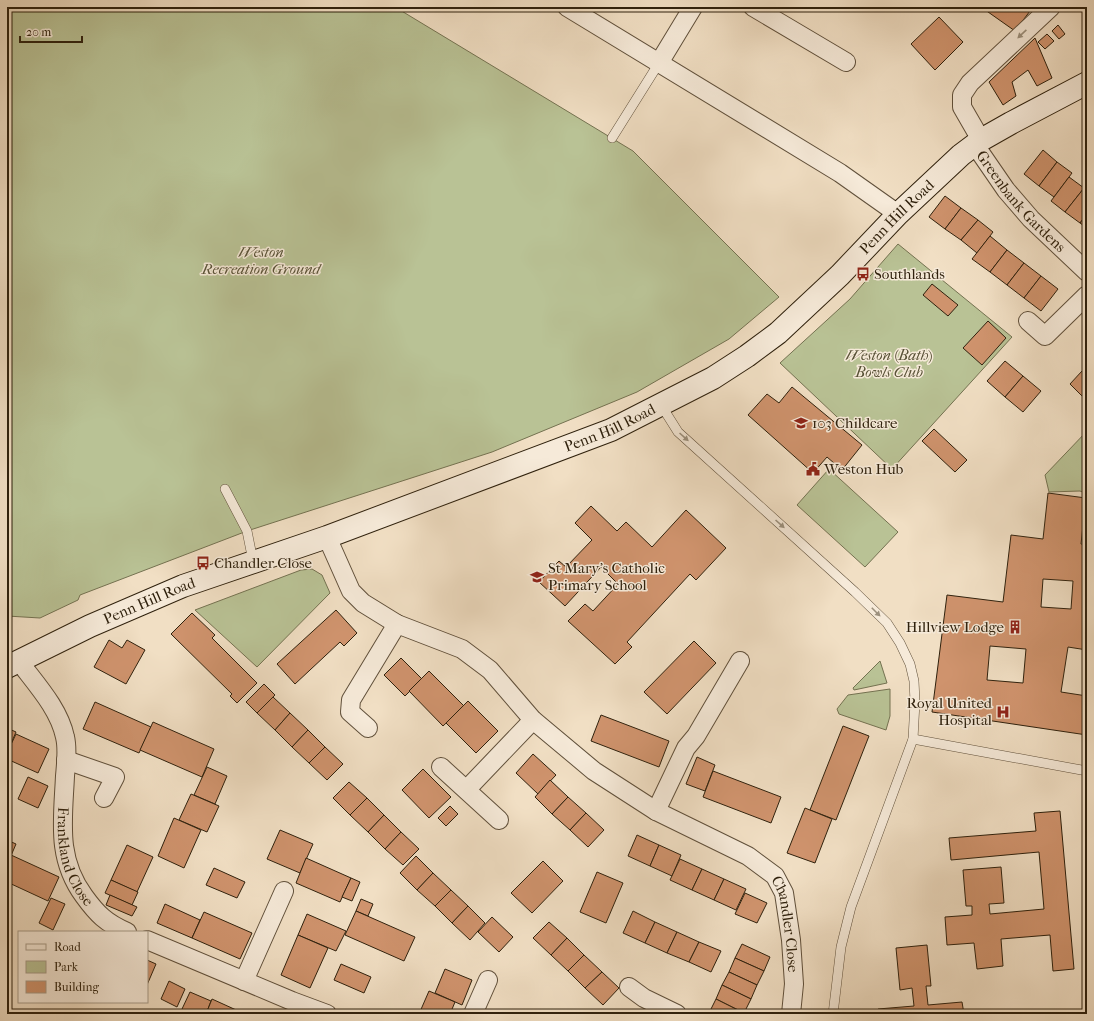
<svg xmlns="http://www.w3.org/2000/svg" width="1094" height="1021" viewBox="0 0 1094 1021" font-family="'IM FELL French Canon',serif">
	<rect width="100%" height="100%" fill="#f1dfc4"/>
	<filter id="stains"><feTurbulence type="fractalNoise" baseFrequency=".005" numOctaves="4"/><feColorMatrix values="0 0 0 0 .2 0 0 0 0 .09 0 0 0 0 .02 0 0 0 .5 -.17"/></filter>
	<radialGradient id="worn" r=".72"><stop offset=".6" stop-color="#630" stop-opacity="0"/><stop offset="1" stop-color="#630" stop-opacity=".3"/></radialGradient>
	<g fill="#b9c295" stroke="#747251">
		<polygon points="7,7 395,7 633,151 779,297 729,339 637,392 492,452 247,531 80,595 78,600 40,618 7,616"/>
		<polygon points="898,244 1012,337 892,469 780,363 850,299"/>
		<polygon points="1087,431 1087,494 1080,491 1049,492 1045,475"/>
		<polygon points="829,469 898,532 865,567 797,505"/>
		<polygon points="312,569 322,575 330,593 257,667 195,610 301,570"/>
		<polygon points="880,661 887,683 854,690 853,688"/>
		<polygon points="890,689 890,716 886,730 839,714 837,709 848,695"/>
	</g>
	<g fill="#cf936d" stroke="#2f210d" fill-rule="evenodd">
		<polygon points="981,7 1025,7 1030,11 1015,31"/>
		<polygon points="939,17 963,42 935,70 911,44"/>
		<polygon points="1058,25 1065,34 1059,39 1052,31"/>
		<polygon points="1047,34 1054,41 1045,49 1038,42"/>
		<polygon points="1035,38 1052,78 1037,86 1028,70 1012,82 1016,96 1003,105 989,82"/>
		<polygon points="1043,150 1057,162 1039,186 1024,174"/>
		<polygon points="1057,162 1072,173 1054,197 1039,186"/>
		<polygon points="1069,177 1084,188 1065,212 1051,201"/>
		<polygon points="1084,188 1087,190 1087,214 1080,223 1065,212"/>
		<polygon points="945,196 961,208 945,229 929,217"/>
		<polygon points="961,208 978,220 961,240 945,229"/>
		<polygon points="1087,214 1087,228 1080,223"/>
		<polygon points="978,220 993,232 977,253 961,240"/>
		<polygon points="990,236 1007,250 990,272 972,259"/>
		<polygon points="1007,250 1024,263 1007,285 990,272"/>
		<polygon points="1024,263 1041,276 1024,298 1007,285"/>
		<polygon points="1041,276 1058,289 1041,311 1024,298"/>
		<polygon points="932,284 958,305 948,316 923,295"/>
		<polygon points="988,321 1006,338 982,365 963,348"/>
		<polygon points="1005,361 1023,376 1005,397 987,381"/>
		<polygon points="1087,366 1087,376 1082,371"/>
		<polygon points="1082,371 1087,376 1087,401 1070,384"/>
		<polygon points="1023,376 1041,391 1023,412 1005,397"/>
		<polygon points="792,387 862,445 842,470 827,457 813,473 748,415 767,394 779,403"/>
		<polygon points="934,429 967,460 955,472 922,441"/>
		<path d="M 1048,493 L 1086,498 L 1081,544 L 1087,545 L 1087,650 L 1068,647 L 1061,692 L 1087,696 L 1087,735 L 932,712 L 947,595 L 1003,602 L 1011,535 L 1043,539 ZM 1043,579 L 1073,581 L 1071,609 L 1041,607 ZM 990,646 L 1026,649 L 1023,683 L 987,680 Z"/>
		<polygon points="591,506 617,531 626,522 652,547 686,510 726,548 696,580 690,574 627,642 632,647 615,664 568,621 585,604 593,611 618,584 601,567 565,606 539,582 559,561 566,567 592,540 575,523"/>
		<polygon points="336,610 357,633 344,646 340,642 295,684 277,664"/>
		<polygon points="192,613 215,635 212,638 257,683 237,703 230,696 232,694 171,634"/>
		<polygon points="109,640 122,648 127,640 145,650 126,684 94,667"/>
		<polygon points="694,641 716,663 667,714 644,692"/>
		<polygon points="401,658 422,679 405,696 384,675"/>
		<polygon points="429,671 464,706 443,726 409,691"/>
		<polygon points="264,684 275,695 257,713 246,702"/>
		<polygon points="273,697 290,713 275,730 257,713"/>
		<polygon points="468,701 498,731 476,753 446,723"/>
		<polygon points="95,702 151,727 139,753 83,729"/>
		<polygon points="290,713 308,730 292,747 275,730"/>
		<polygon points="601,715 669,741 659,767 591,741"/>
		<polygon points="153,722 214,749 202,777 140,750"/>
		<polygon points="843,726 869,736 836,820 810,810"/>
		<polygon points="7,728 16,732 7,753"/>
		<polygon points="308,730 325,747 309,763 292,747"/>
		<polygon points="16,734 49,749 38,773 7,759 7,753"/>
		<polygon points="325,747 343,764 327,780 309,763"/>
		<polygon points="533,754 556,775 538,794 516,773"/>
		<polygon points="697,757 715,765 705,791 686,784"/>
		<polygon points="207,767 227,776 215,804 194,795"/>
		<polygon points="423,769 451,797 429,818 402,790"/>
		<polygon points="713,771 781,797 771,823 703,797"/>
		<polygon points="28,777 48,786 38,808 18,799"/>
		<polygon points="550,780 568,797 552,814 535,797"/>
		<polygon points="349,782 367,798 350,815 333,798"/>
		<polygon points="191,794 219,806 207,832 179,820"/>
		<polygon points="568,797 586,813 570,830 552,814"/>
		<polygon points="367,798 384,815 368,832 350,815"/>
		<polygon points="450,806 458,814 446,826 438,818"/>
		<polygon points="805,808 832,819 815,863 787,853"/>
		<polygon points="1060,811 1074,969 1053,971 1050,935 1001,939 1003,966 977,969 974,943 947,945 945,917 972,915 972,906 966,906 963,870 1001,867 1004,903 989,904 990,914 1044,909 1039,852 951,860 949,838 1036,831 1034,813"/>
		<polygon points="586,813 604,830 588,847 570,830"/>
		<polygon points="384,815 401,832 385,849 368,832"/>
		<polygon points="174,818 201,830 184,868 158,856"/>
		<polygon points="280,830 313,844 300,873 267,859"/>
		<polygon points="401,832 419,849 403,865 385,849"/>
		<polygon points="637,835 659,845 650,866 628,856"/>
		<polygon points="7,840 16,844 7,865"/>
		<polygon points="127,845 153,857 137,892 111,880"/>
		<polygon points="659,845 681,855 672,876 650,866"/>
		<polygon points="11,855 59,877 48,901 7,882 7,865"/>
		<polygon points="416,856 433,873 417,890 400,873"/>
		<polygon points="306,858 351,878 340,902 296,883"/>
		<polygon points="680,859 702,869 692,890 670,880"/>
		<polygon points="543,861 563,881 532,913 511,893"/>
		<polygon points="214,868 245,882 237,898 206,885"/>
		<polygon points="702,869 724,879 714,900 692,890"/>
		<polygon points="597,872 623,883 606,923 580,912"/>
		<polygon points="433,873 451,890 435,906 417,890"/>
		<polygon points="351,878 360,882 352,901 342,897"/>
		<polygon points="724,879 746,889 736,910 714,900"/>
		<polygon points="111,880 138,892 132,905 105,893"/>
		<polygon points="451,890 468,906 452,923 435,906"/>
		<polygon points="745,893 767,903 757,923 735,914"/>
		<polygon points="110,895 137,907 132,916 106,905"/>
		<polygon points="51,898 65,904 53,930 39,923"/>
		<polygon points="361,899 373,904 368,916 356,911"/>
		<polygon points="165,904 200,920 192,938 157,923"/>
		<polygon points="468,906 485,923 470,940 452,923"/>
		<polygon points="356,911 415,937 404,961 345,935"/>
		<polygon points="633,911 655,922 645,943 623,933"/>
		<polygon points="204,912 252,933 240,959 192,938"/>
		<polygon points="307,914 346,931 336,951 298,935"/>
		<polygon points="492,917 513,937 499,952 478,932"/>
		<polygon points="549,922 567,938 551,955 533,938"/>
		<polygon points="655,922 677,932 667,953 645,943"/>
		<polygon points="677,932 699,942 689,962 667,953"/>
		<polygon points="298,935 328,948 310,988 281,975"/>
		<polygon points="567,938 584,955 568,971 551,955"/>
		<polygon points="699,942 721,951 711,972 689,962"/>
		<polygon points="742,944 770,957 764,971 735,958"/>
		<polygon points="927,945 931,986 926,986 928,1005 962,1002 964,1014 878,1014 878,1009 914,1006 912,988 900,990 896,948"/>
		<polygon points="584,955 602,972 585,988 568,971"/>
		<polygon points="735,958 764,971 757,985 729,972"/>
		<polygon points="147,960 156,964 147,985"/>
		<polygon points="341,964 371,977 364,993 334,980"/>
		<polygon points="445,969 472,980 462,1005 435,993"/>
		<polygon points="602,972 619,988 603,1005 585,988"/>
		<polygon points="729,972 757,985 751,999 722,985"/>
		<polygon points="169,981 185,989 177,1007 161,999"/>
		<polygon points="722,985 751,999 744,1013 716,999"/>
		<polygon points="429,991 455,1002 450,1014 419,1014"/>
		<polygon points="190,992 211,1001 206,1014 192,1014 182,1009"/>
		<polygon points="212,999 245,1014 206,1014"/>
		<polygon points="716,999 744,1013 744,1014 709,1013"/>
		<polygon points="503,1010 511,1014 501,1014"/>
	</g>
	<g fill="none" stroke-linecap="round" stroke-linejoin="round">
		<g stroke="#60503b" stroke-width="10">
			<g id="lane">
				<polyline points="612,138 659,63"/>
				<polyline points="661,405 678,432 855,592 887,623 900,643 910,664 914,681 915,702 913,739 851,907 841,947 833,1014"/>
				<polyline points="225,489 247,531 253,561"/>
				<polyline points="913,739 1087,771"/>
			</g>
		</g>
		<g stroke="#60503b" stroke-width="20">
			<g id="street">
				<polyline points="567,7 840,173 898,214"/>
				<polyline points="753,7 846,62"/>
				<polyline points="659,63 693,7"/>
				<polyline points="981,140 962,107 962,95 970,83 1051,7"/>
				<path id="s1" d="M 975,145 L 1006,190 L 1031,219 L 1087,272"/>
				<polyline points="1028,321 1045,336 1087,295"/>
				<path id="s2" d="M 327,537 L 351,591 L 363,603 L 397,624 L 462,649 L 490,670 L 533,720 L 594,771 L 656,811 L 748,856 L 775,876 L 784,893 L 791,940 L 794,984 L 791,1014"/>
				<path id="s3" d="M 18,660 C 35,683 59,708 65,737 C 68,749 66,764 65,776 C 63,820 56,858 84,896 C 97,914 106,923 127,932"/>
				<polyline points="368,728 350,712 351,700 397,624"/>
				<polyline points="66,760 115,777 104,798"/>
				<polyline points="441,767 499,820"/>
				<polyline points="467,789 533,720"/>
				<polyline points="656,811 686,748 696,736 740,661"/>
				<polyline points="147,940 292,1001 327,1014"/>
				<polyline points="244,981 284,891"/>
				<polyline points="629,987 644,998 677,1014"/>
				<polyline points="473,1014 488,980"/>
			</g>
		</g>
		<g stroke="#2f210d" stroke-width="24">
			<g id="secondary">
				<path id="s4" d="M 7,667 L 90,626 L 183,586 L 327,537 L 611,430 L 713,378 L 747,356 L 778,333 L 840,275 L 898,214 L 961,155 L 981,140 L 1011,123 L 1087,83"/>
			</g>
		</g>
		<use href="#lane" stroke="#f6ead9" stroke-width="9"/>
		<use href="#street" stroke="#f6ead9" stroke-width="18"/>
		<use href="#secondary" stroke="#f6ead9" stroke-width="22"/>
	</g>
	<defs><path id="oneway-solid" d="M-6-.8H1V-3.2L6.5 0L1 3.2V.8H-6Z"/></defs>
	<g fill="#9c907d">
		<use href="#oneway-solid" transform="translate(1022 34) rotate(137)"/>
		<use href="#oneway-solid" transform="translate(684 437) rotate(42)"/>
		<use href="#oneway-solid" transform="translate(780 524) rotate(42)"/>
		<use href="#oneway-solid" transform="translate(876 612) rotate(45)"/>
	</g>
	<defs>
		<g id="bus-bare" transform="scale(1.08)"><path d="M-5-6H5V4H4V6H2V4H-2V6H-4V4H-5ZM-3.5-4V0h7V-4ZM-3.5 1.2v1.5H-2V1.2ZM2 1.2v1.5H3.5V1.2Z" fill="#8f2418" stroke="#f6ead9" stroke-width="2.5" paint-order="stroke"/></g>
		<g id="school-bare" transform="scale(1.08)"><path d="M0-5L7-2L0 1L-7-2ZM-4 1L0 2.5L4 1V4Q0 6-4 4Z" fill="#8f2418" stroke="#f6ead9" stroke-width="2.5" paint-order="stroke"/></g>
		<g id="civic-bare" transform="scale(1.08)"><path d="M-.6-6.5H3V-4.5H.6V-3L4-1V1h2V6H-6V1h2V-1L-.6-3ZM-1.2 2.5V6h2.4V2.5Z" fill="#8f2418" stroke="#f6ead9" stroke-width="2.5" paint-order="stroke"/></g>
		<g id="building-bare" transform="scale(1.08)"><path d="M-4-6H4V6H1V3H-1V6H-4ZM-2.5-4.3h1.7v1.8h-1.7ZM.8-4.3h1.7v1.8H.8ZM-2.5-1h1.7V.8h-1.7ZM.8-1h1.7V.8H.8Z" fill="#8f2418" stroke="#f6ead9" stroke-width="2.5" paint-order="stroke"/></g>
		<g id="hospital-bare" transform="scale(1.08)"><path d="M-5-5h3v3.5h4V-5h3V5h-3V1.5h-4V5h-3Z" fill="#8f2418" stroke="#f6ead9" stroke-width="2.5" paint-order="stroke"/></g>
	</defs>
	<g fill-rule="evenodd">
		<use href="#bus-bare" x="863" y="274"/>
		<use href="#school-bare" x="801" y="423"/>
		<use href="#civic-bare" x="813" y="469"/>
		<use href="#bus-bare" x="203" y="563"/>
		<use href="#school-bare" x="537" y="577"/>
		<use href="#building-bare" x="1015" y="627"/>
		<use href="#hospital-bare" x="1003" y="712"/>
	</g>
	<g text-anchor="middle" stroke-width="3" stroke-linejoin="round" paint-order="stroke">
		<g font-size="15" fill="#2f210d" stroke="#f6ead9">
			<text dy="5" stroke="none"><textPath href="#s1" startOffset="73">Greenbank Gardens</textPath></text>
			<text dy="5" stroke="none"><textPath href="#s4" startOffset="1009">Penn Hill Road</textPath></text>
			<text dy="5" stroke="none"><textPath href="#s4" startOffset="649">Penn Hill Road</textPath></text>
			<text dy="5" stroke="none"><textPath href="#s4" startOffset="157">Penn Hill Road</textPath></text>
			<text dy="5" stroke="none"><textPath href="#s3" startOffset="213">Frankland Close</textPath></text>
			<text dy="5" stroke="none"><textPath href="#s2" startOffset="626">Chandler Close</textPath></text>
		</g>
		<g font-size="15" font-style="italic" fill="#585136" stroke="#f6ead9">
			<text x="261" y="257">Weston<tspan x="261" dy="17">Recreation Ground</tspan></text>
			<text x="889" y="360">Weston (Bath)<tspan x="889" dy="17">Bowls Club</tspan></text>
		</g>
		<g font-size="15" fill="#2f210d" stroke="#f6ead9" text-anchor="start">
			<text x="874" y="279">Southlands</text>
			<text x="812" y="428">103 Childcare</text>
			<text x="824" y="474">Weston Hub</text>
			<text x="214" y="568">Chandler Close</text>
			<text x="548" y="573">St Mary's Catholic<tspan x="548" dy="17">Primary School</tspan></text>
			<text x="1004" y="632" text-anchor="end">Hillview Lodge</text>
			<text x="992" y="708" text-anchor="end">Royal United<tspan x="992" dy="17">Hospital</tspan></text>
		</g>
	</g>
	<rect width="1094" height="1021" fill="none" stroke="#f1dfc4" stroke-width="24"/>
	<rect x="8" y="8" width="1078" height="1005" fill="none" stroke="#2f210d" stroke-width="2"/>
	<rect x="12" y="12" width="1070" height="997" fill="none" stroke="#2f210d"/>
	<rect x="18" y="931" width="130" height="72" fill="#f6ead9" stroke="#a69a87"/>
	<rect x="26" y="944" width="20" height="6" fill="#f6ead9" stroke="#a69a87"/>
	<text x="54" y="951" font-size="12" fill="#2f210d">Road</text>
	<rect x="26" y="961" width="20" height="12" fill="#b9c295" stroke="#a69a87"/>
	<text x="54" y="971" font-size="12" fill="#2f210d">Park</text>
	<rect x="26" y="981" width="20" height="12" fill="#cf936d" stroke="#a69a87"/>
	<text x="54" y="991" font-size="12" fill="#2f210d">Building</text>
	<path d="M20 36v6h62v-6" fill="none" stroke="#2f210d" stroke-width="2"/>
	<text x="26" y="36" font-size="12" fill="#2f210d" stroke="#f6ead9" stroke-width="3" paint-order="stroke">20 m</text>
	<rect width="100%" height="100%" filter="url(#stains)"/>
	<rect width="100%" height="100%" fill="url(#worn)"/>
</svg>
